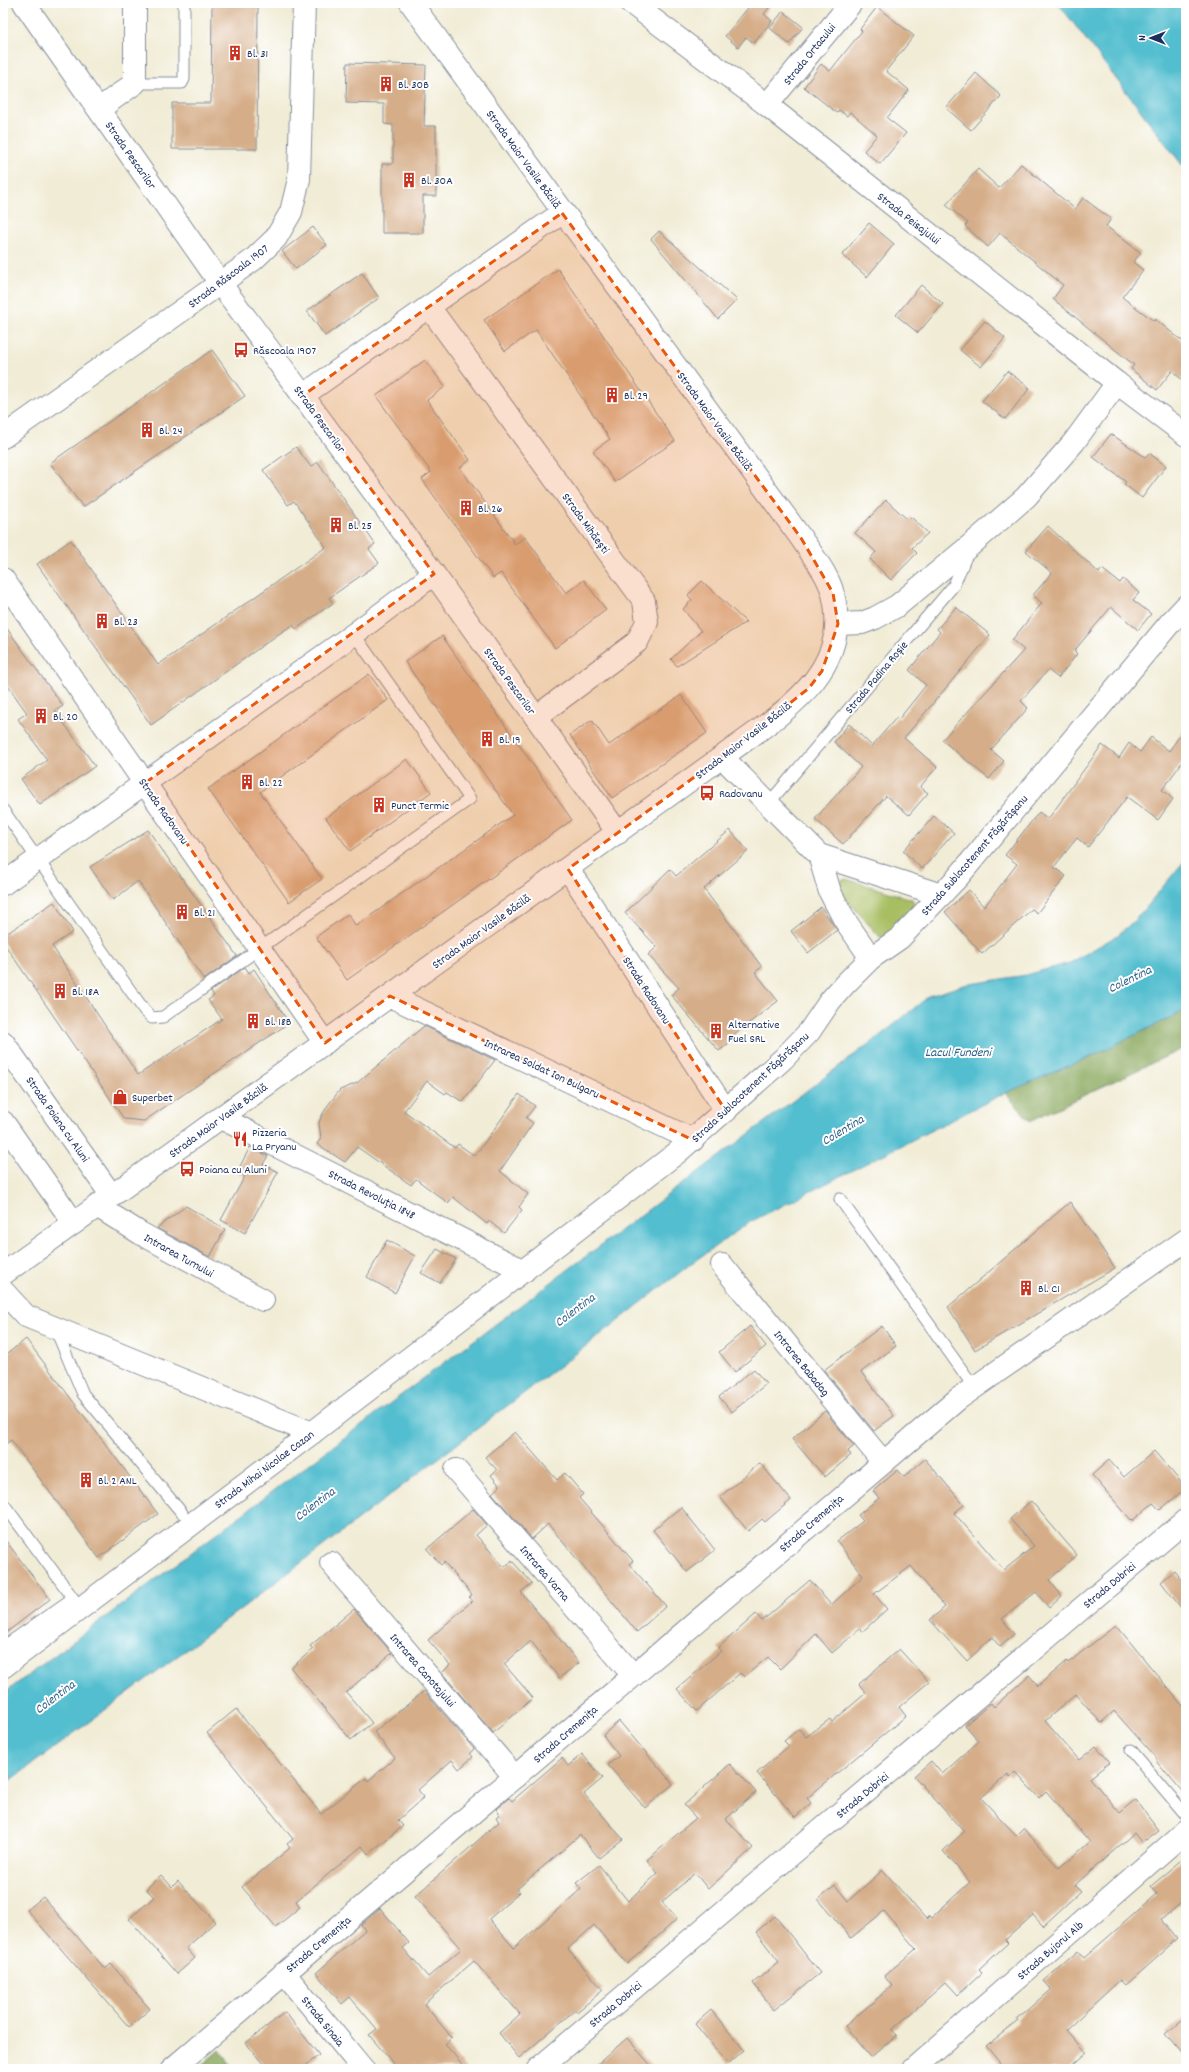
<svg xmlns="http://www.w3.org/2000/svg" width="1189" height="2072" viewBox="0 0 1189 2072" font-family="Dekko,sans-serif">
	<rect width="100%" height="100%" fill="#fff"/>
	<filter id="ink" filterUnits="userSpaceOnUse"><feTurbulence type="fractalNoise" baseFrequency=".025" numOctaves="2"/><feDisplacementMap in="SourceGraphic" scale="8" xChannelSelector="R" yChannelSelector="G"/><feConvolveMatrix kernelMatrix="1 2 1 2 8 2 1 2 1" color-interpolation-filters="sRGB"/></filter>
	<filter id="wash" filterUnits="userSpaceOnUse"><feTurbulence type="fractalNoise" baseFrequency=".012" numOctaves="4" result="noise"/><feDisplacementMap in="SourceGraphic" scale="16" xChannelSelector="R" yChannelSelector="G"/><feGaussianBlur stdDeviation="0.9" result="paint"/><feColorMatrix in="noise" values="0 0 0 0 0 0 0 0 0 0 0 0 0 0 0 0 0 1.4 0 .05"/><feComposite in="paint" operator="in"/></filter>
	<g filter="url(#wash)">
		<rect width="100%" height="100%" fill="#f1ecd5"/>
		<polygon fill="#a8be62" stroke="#627660" points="846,879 912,899 914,902 913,906 886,939 882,939 843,896 840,890 842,880"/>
		<g fill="#86a558" stroke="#506a5b">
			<polygon points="1186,1010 1186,1047 1030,1121 1005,1093 1092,1056"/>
			<polygon points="219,2050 235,2069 197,2069"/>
		</g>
		<g fill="#53becf" stroke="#377696">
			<polygon points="1058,3 1186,3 1186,170"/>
			<polygon points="1186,859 1186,1010 1092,1056 1005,1093 750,1222 693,1262 595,1339 238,1611 3,1786 3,1694 890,1028 929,996 964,985 1026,975 1070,963 1118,935 1135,920"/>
		</g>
		<g id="blocks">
			<g fill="#d5ad88" fill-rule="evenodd">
				<polygon points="212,3 258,3 257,149 172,149 172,103 211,103"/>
				<polygon points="752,3 773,3 764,14 772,21 754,43 746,37 738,47 725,36"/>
				<polygon points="877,7 914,36 886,71 909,90 887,118 906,133 880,164 864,151 877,135 850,112 847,116 839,110 837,113 804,87 821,64 830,71 862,31 860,29"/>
				<polygon points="783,11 803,27 789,44 770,28"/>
				<polygon points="347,63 426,65 424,126 436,126 436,196 423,196 423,233 382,233 382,164 393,164 393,125 384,124 384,104 346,103"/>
				<polygon points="976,73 1001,96 971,130 946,108"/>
				<polygon points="1021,164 1075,209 1083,198 1111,219 1106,226 1141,253 1133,262 1143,270 1122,297 1154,321 1155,319 1186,344 1186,383 1172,371 1157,390 1131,369 1134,365 1053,299 1063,285 1000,233 988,247 965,226 968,223 946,205 978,169 999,188"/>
				<polygon points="869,223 894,244 867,277 842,255"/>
				<polygon points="313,227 327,245 296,269 282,251"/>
				<polygon points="659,231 737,300 718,319 651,239"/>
				<polygon points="558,269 675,441 615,482 593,451 610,439 536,330 505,351 484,320"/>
				<polygon points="362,273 379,298 325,336 307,311"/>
				<polygon points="921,285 943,304 918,333 896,315"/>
				<polygon points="985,321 1005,338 981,367 960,350"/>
				<polygon points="212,350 245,396 83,507 50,463"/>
				<polygon points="425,360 445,387 427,400 470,460 460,468 515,544 525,537 566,593 584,580 606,610 555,648 501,573 493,578 422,479 431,472 376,396"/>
				<polygon points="1007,371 1030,388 1005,419 982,401"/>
				<polygon points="1111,434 1145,457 1149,453 1166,466 1142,498 1124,484 1126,482 1093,457"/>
				<polygon points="296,447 311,467 318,462 375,544 369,549 379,563 329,598 333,603 296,629 293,625 283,631 151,725 37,564 71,540 158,665 326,547 294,501 288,505 263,470"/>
				<polygon points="886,500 908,520 911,517 928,533 912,548 917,553 891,580 870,559 876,552 855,533"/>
				<polygon points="1048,526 1099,573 1102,569 1120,583 1123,579 1139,593 1133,600 1151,614 1138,630 1111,607 1074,651 1077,654 1058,678 1048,670 1021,701 1028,708 991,750 1004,761 989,779 942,740 1024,650 1012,640 1042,603 1033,595 1052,573 1026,551"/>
				<polygon points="702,581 746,622 677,666 671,659 701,631 683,609 692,600 688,595"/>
				<polygon points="956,607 990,635 904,738 937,767 920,787 928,793 909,815 886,796 843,844 815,819 861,767 834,742 849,724 872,746 897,717 899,719 926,685 909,670 940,632 937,629"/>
				<polygon points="3,623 63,706 55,711 95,766 40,805 21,779 47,760 18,719 27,713 3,679"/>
				<polygon points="442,636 572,820 347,980 316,937 348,914 356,926 513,815 405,662"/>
				<polygon points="369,674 388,700 260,792 322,879 289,902 208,789"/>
				<polygon points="681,695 707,733 612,798 570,735 592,720 609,745"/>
				<polygon points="1186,727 1186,757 1162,790 1173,799 1158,820 1127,797 1088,847 1077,838 1054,867 1066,876 1037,913 1032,909 982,954 945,912 969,890 984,907 1017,864 1005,855 1039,812 1048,819 1102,745 1119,758 1129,743 1140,752 1151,737 1169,751"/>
				<polygon points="407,759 431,792 350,851 326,818"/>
				<polygon points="934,816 954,833 922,869 903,851"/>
				<polygon points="148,830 237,956 204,980 138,881 113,900 90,867"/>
				<polygon points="730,830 748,851 704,889 762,967 755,972 778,1001 733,1035 735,1038 719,1051 671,995 679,988 648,955 657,947 625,913 670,869 676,876"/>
				<polygon points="54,902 73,932 52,946 138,1075 222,1019 208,1000 214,996 211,991 245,967 249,973 254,969 289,1023 144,1121 124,1119 3,942 3,936"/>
				<polygon points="821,907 837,930 808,953 791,931"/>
				<polygon points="424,1026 495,1060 463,1102 447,1092 445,1094 427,1081 404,1111 455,1148 458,1144 475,1156 519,1094 535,1106 526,1118 533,1123 500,1171 528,1194 519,1207 522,1210 504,1233 489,1221 487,1224 453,1197 448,1203 416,1179 411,1185 357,1147 345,1162 317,1144 321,1138 319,1123 321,1117 328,1105 340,1090 357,1083"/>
				<polygon points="250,1147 268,1156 263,1164 278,1172 245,1233 221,1220 245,1176 237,1172"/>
				<polygon points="1070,1202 1115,1268 975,1350 948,1307"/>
				<polygon points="186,1206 225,1229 210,1257 157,1228"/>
				<polygon points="387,1240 415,1256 395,1293 367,1277"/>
				<polygon points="437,1249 456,1259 440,1283 421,1273"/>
				<polygon points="750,1326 766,1346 735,1372 719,1352"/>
				<polygon points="882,1326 896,1346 861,1372 894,1416 874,1431 824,1370"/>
				<polygon points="26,1339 158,1514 99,1558 11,1440 3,1446 3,1357"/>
				<polygon points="754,1369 766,1384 732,1412 719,1397"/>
				<polygon points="825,1411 854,1446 848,1451 851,1455 825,1477 792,1439"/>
				<polygon points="515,1432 557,1480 565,1473 583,1494 579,1498 633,1561 629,1564 666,1606 637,1632 548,1524 532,1539 492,1493 500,1486 491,1475 497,1470 485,1457"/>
				<polygon points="1154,1451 1186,1488 1160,1510 1153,1503 1132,1521 1092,1475 1109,1460 1124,1477"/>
				<polygon points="925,1459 964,1505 954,1513 1004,1570 1034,1546 1010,1519 1031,1501 1077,1555 1049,1580 1062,1596 1049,1608 1036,1592 1002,1619 1014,1634 1000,1647 992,1637 967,1661 930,1620 945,1607 911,1566 874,1594 887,1609 862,1632 860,1629 832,1653 816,1634 780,1669 768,1657 744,1677 740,1673 697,1711 677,1689 721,1651 718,1648 756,1614 762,1621 810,1580 831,1605 863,1576 837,1541 863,1521 858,1515 879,1498 873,1491 898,1470 904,1477"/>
				<polygon points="760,1463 791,1500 765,1522 762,1519 748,1531 720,1497"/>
				<polygon points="681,1507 715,1550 687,1572 653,1530"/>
				<polygon points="473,1509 487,1525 476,1535 504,1567 512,1561 532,1583 521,1592 579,1663 559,1678 531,1641 504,1664 533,1698 493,1733 442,1673 450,1665 428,1640 472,1601 469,1597 472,1595 444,1562 441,1565 427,1549"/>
				<polygon points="3,1537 50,1599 3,1635"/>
				<polygon points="1174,1571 1186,1586 1186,1614 1161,1582"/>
				<polygon points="354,1609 392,1653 346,1692 372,1723 351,1740 291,1668 313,1649 310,1646"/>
				<path d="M 1116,1625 L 1186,1710 L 1186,1796 L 1155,1759 L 1156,1758 L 1114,1711 L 1101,1723 L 1076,1694 L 1045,1721 L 1079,1760 L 1096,1746 L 1110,1762 L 1090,1778 L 1120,1813 L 1136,1800 L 1159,1830 L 1142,1843 L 1134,1833 L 1075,1885 L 1081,1891 L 1043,1926 L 1033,1915 L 1005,1940 L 1008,1943 L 979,1970 L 982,1973 L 958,1995 L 946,1982 L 892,2030 L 897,2035 L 871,2057 L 845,2026 L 892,1986 L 884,1976 L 916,1949 L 884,1911 L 851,1938 L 818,1899 L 835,1885 L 848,1901 L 883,1870 L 926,1919 L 929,1916 L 931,1918 L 970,1882 L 943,1851 L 964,1832 L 914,1776 L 931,1761 L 942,1774 L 979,1741 L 965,1725 L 991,1703 L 994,1707 L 1029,1675 L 1038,1686 L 1067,1661 L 1068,1663 ZM 1015,1772 L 1039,1798 L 1046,1791 L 1090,1842 L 1059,1868 L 1023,1828 L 1016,1835 L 981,1798 L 1008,1774 L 1010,1777 Z"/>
				<polygon points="899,1649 929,1682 899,1707 906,1716 807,1798 811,1803 795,1817 757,1773 789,1746 784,1741 799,1729 806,1737 830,1719 832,1722 866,1693 859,1684"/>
				<polygon points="424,1691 474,1749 470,1753 473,1757 459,1769 452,1760 418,1790 424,1797 398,1820 403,1826 368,1854 362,1846 296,1901 300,1907 276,1927 242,1887 290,1848 287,1844 293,1839 207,1733 236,1709 321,1814 366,1778 368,1781 395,1758 374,1732"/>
				<polygon points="619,1721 673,1784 645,1808 608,1765 619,1756 603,1735"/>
				<polygon points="582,1754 603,1778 584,1794 623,1839 599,1858 580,1835 517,1889 520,1892 489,1919 514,1948 581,1889 576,1883 599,1865 628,1901 658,1873 647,1860 696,1818 684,1805 730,1764 756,1792 726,1819 753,1848 708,1889 695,1873 662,1902 677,1919 627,1964 594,1925 568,1949 603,1990 577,2012 575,2010 519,2058 499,2033 520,2014 474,1961 424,2004 452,2038 445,2044 466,2069 398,2069 369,2035 377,2029 350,1997 342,2004 316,1973 365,1930 361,1925 380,1908 409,1943 403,1948 428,1977 461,1949 415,1896 499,1822 496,1817 500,1814 496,1809 509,1798 512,1801 562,1758 568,1766"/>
				<polygon points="1186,1857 1186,1898 1161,1919 1177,1939 1125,1985 1120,1980 1066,2030 1086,2053 1068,2069 1005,2069 986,2046 1018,2021 1017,2019 1051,1989 1044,1981 1078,1951 1084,1958 1157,1894 1151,1886"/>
				<polygon points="161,1875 172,1887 178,1881 215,1922 186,1948 195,1958 177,1974 129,1919 154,1897 146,1889"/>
				<polygon points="43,1897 105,1969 111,1964 150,2009 129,2027 27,1910"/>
				<polygon points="775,1916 820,1973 774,2010 753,1983 779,1962 756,1932"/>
				<polygon points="711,2010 744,2050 728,2064 695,2024"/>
				<polygon points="285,2012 319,2055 302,2069 267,2069 246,2043"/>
				<polygon points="1186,2016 1186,2058 1165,2033"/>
				<polygon points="627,2038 654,2069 592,2069"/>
			</g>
		</g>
	</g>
	<g filter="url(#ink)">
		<use href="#blocks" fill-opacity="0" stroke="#868e9a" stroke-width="1"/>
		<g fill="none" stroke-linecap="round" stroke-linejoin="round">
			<g stroke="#868e9a" stroke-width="13">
				<g id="service">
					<polyline points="135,83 182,83 184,79 184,3"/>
					<polyline points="769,803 954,585 967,554"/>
					<polyline points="3,810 144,1010 152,1018 163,1017 470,799 354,634"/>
					<polyline points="840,1199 974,1387"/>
					<polyline points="56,1330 83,1394 182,1513"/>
					<polyline points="3,1503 73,1598 3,1647"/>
					<polyline points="1131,1750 1186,1815"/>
				</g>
			</g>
			<g stroke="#868e9a" stroke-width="24">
				<g id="minor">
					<polyline points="24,3 220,283 434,574 618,833"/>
					<polyline points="631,3 767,105 1117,383 1186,435"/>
					<polyline points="767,105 851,3"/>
					<polyline points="99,109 135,83 135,3"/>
					<polyline points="429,307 644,601 647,622 637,642 536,717"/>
					<polyline points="302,396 562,213"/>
					<polyline points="3,437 253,260 276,238 291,212 299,179 304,3"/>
					<polyline points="3,579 325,1043"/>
					<polyline points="838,624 862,623 875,618 897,606 972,544 1026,497 1074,442 1117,383"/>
					<polyline points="722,757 819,855 941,895"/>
					<polyline points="819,855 830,892 844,919 871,958"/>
					<polyline points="568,869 726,1111"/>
					<polyline points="3,884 354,634 434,574"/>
					<polyline points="390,996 693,1140"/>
					<polyline points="3,1042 112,1196"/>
					<polyline points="221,1118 524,1271"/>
					<polyline points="3,1122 74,1223"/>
					<polyline points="97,1206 140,1233 263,1300"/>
					<polyline points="722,1265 883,1462"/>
					<polyline points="3,1291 26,1316 312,1433"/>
					<polyline points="456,1470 633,1675"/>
					<polyline points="331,1563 515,1777"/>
					<polyline points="3,1667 312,1433 678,1152 783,1059 809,1032 830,1001 845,984 871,958 900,938 958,877 1170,623 1186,606"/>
					<polyline points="284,1973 363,2069"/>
					<polyline points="172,2069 958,1399 1186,1240"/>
					<polyline points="538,2069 1186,1520"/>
					<polyline points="913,2069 1186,1831"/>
				</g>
			</g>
			<g stroke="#868e9a" stroke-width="24">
				<path id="tertiary" d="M 3,1274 L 722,757 C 777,716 854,674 833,594 C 828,574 812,555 801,538 L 411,3"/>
			</g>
			<use href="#service" stroke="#fff" stroke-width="11"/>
			<use href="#minor" stroke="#fff" stroke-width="22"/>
			<use href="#tertiary" stroke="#fff" stroke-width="22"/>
		</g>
	</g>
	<path fill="#e8590c" fill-opacity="0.2" stroke="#e8590c" stroke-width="3" stroke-dasharray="8 5" stroke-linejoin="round" d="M 562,213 L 801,538 L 833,593 L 838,624 L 822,671 L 809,688 L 722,757 L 568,869 L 726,1111 L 693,1140 L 390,996 L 325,1043 L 145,783 L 434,574 L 302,396 Z"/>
	<defs>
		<g id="building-bare" transform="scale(1.2)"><path d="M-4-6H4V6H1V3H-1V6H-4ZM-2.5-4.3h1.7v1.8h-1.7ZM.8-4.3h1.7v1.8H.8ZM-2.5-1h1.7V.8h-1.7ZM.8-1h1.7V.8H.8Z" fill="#c8321e" stroke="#fff" stroke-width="2.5" paint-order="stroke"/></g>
		<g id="bus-bare" transform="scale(1.2)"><path d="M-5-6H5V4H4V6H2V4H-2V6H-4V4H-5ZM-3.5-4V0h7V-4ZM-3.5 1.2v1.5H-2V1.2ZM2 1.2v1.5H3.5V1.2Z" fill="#c8321e" stroke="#fff" stroke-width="2.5" paint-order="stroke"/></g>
		<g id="shop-bare" transform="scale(1.2)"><path d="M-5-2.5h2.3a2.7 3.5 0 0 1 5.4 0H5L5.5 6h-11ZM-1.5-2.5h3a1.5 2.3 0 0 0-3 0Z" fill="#c8321e" stroke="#fff" stroke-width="2.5" paint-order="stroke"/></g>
		<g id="restaurant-bare" transform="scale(1.2)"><path d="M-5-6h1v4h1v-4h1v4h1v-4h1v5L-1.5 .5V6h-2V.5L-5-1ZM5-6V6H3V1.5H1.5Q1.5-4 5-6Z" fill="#c8321e" stroke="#fff" stroke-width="2.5" paint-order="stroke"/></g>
	</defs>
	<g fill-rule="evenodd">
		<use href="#building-bare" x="235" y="53"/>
		<use href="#building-bare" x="386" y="84"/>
		<use href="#building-bare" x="409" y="180"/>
		<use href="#bus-bare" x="241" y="350"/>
		<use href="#building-bare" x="612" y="395"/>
		<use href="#building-bare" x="147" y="430"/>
		<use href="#building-bare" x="466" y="508"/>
		<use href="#building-bare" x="336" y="525"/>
		<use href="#building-bare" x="102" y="621"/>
		<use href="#building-bare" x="41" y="716"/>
		<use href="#building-bare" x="487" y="739"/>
		<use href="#building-bare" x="247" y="782"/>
		<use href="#bus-bare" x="707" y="793"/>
		<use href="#building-bare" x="379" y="805"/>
		<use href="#building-bare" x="182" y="912"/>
		<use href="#building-bare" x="60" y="991"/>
		<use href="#building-bare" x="253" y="1021"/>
		<use href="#building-bare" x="716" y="1031"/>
		<use href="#shop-bare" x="120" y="1097"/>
		<use href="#restaurant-bare" x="240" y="1139"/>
		<use href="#bus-bare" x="187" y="1169"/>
		<use href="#building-bare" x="1026" y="1288"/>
		<use href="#building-bare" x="86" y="1480"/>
	</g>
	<g text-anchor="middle" stroke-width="4" stroke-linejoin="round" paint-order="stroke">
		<g font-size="12" fill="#1b2f5e" stroke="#fff" text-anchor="start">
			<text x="247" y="57">Bl. 31</text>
			<text x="398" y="88">Bl. 30B</text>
			<text x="421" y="184">Bl. 30A</text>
			<text x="253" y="354">Răscoala 1907</text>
			<text x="624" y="399">Bl. 29</text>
			<text x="159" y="434">Bl. 24</text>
			<text x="478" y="512">Bl. 26</text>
			<text x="348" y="529">Bl. 25</text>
			<text x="114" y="625">Bl. 23</text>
			<text x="53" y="720">Bl. 20</text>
			<text x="499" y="743">Bl. 19</text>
			<text x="259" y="786">Bl. 22</text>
			<text x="719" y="797">Radovanu</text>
			<text x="391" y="809">Punct Termic</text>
			<text x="194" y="916">Bl. 21</text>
			<text x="72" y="995">Bl. 18A</text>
			<text x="265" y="1025">Bl. 18B</text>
			<text x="728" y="1028">Alternative<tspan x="728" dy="14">Fuel SRL</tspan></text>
			<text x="132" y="1101">Superbet</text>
			<text x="252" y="1136">Pizzeria<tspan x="252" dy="14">La Pryanu</tspan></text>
			<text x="199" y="1173">Poiana cu Aluni</text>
			<text x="1038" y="1292">Bl. C1</text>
			<text x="98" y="1484">Bl. 2 ANL</text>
		</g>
		<g font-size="12" fill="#1b2f5e" stroke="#fff">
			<text transform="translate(809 54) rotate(-51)" y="4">Strada Ortacului</text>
			<text transform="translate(131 155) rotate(55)" y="4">Strada Pescarilor</text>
			<text transform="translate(524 159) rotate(54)" y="4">Strada Maior Vasile Băcilă</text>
			<text transform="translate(909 218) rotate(38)" y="4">Strada Peisajului</text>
			<text transform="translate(228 276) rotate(-37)" y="4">Strada Răscoala 1907</text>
			<text transform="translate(320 419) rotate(54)" y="4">Strada Pescarilor</text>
			<text transform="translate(715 421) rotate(54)" y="4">Strada Maior Vasile Băcilă</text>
			<text transform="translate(586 523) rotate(54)" y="4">Strada Mihăești</text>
			<text transform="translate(876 677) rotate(-50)" y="4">Strada Padina Roșie</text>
			<text transform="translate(510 681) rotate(54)" y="4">Strada Pescarilor</text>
			<text transform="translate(743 740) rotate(-38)" y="4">Strada Maior Vasile Băcilă</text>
			<text transform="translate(164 811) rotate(55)" y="4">Strada Radovanu</text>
			<text transform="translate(974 855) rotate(-49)" y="4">Strada Sublocotenent Făgărășanu</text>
			<text transform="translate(481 931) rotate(-36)" y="4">Strada Maior Vasile Băcilă</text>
			<text transform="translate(647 990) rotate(57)" y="4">Strada Radovanu</text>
			<text transform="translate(542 1068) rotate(25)" y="4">Intrarea Soldat Ion Bulgaru</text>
			<text transform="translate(750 1087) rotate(-43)" y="4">Strada Sublocotenent Făgărășanu</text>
			<text transform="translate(58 1119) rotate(55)" y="4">Strada Poiana cu Aluni</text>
			<text transform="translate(218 1120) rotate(-36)" y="4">Strada Maior Vasile Băcilă</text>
			<text transform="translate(372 1194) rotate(27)" y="4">Strada Revoluția 1848</text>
			<text transform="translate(179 1255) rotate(29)" y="4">Intrarea Turnului</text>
			<text transform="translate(802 1363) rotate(51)" y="4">Intrarea Babadag</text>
			<text transform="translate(264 1469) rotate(-37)" y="4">Strada Mihai Nicolae Cazan</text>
			<text transform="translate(811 1523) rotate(-41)" y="4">Strada Cremenița</text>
			<text transform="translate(545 1573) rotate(49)" y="4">Intrarea Varna</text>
			<text transform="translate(1109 1585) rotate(-40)" y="4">Strada Dobrici</text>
			<text transform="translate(423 1670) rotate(49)" y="4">Intrarea Canotajului</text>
			<text transform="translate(565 1734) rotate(-41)" y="4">Strada Cremenița</text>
			<text transform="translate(862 1795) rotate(-40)" y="4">Strada Dobrici</text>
			<text transform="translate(318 1944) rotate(-40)" y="4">Strada Cremenița</text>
			<text transform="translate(1050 1950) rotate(-41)" y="4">Strada Bujorul Alb</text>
			<text transform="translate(615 2004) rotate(-40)" y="4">Strada Dobrici</text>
			<text transform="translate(323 2021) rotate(51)" y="4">Strada Sinaia</text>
		</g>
		<g font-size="13" font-style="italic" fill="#2f6186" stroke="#fff">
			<text transform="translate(1129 978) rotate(-26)" y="5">Colentina</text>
			<text x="958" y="1056">Lacul Fundeni</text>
			<text transform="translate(842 1129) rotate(-31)" y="5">Colentina</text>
			<text transform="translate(574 1309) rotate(-37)" y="5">Colentina</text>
			<text transform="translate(314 1503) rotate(-37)" y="5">Colentina</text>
			<text transform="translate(54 1696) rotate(-37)" y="5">Colentina</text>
		</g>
	</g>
	<rect width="1189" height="2072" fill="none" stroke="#fff" stroke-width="16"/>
	<g transform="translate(1151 38) rotate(270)" stroke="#ffffff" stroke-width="3" paint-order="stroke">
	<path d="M0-3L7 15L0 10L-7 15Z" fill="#1b2f5e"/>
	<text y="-6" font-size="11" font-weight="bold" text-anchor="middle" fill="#1b2f5e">N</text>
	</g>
</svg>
